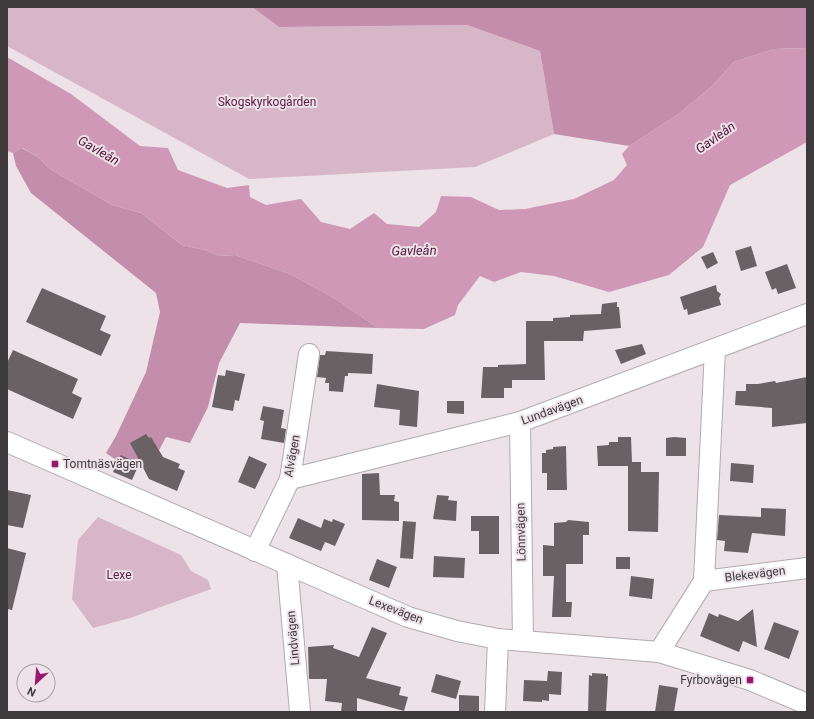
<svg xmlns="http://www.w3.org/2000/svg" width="814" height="719" viewBox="0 0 814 719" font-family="Roboto,sans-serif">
	<rect width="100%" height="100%" fill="#ede2e8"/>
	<g fill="#d7b6c8">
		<polygon points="7,7 252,7 279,27 467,25 540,51 554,134 475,167 249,179 7,46"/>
		<polygon points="98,517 181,555 191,571 208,580 211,589 130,618 93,628 72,599 78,540"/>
	</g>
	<g fill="#c38eab">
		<polygon points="252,7 807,7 807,48 774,49 734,62 712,86 680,113 629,146 554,134 540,51 467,25 279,27"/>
		<polygon points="22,148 38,157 50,169 112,205 141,213 182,245 205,250 220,256 235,255 290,274 334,298 378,328 240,323 219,363 208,407 190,443 166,437 154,460 138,461 126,467 106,453 116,436 146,372 160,312 156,293 31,193 16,166 13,153"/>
	</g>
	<polygon fill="#ce98b6" points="807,48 807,142 730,185 703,247 669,275 609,292 554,276 521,272 494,282 480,276 458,305 455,315 424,329 378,328 334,298 290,274 235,255 220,256 205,250 182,245 141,213 112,205 50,169 38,157 23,148 13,153 7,151 7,57 71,94 140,146 168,148 178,170 227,188 249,185 250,197 266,205 301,199 321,222 350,229 374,213 387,224 419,227 436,212 441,196 471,197 499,210 525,209 574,199 614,180 627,165 622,154 629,146 680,113 712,86 734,62 774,49"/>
	<g fill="#6a6165">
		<polygon points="751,246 757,266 741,271 735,251"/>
		<polygon points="713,252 718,263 707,269 701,257"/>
		<polygon points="787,264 796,288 778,294 776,288 772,290 765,272"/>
		<polygon points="716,285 717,291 721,294 719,298 721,305 688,315 687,309 684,310 680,297"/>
		<polygon points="42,288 106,316 100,330 111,335 101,356 26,322"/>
		<polygon points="617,302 617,307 619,307 621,328 584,331 583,341 544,341 545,380 512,380 512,388 504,388 504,398 481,398 483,367 498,367 498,365 526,364 526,321 553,321 553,318 570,317 570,315 601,314 602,304"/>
		<polygon points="642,344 646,354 621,364 615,350"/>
		<polygon points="13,350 78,379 72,393 82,398 73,419 7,389 7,363"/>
		<polygon points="326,351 373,354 372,374 348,373 348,376 345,376 343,392 329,391 329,383 325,383 326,378 317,377 320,355 325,355"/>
		<polygon points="226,370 245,374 239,401 235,400 233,411 212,407 218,375 225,376"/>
		<polygon points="807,377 807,423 772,427 772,408 735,405 736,391 746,391 746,384 758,384 775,381 776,383"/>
		<polygon points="377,384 419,391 417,427 399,425 400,410 374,407"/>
		<polygon points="447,401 464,401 464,414 447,413"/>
		<polygon points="263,406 284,410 281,428 286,429 284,443 261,439 264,421 260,420"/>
		<polygon points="146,434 149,438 151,437 163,457 180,464 178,468 185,471 177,491 149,479 130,443"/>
		<polygon points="618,437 631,437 632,462 641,462 641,472 659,472 658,532 628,531 628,466 598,466 597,446 609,445 609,442 618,442"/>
		<polygon points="674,437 686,438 686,456 666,456 666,438"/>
		<polygon points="566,446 567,490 547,490 547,473 542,473 542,453 546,453 546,450 553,449 553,447"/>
		<polygon points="121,455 139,464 132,480 113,472"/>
		<polygon points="249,456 267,464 255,489 238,482"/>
		<polygon points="731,463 754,465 753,483 730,481"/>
		<polygon points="379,473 380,495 395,495 394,501 399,502 399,521 362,520 362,474"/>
		<polygon points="7,490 31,495 23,528 7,525"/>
		<polygon points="437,495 449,496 448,500 457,501 456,521 433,519"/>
		<polygon points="761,508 786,509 785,536 752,533 748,553 724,551 725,541 717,540 719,515 761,517"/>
		<polygon points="471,516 499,516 499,554 479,554 479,531 471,531"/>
		<polygon points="298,518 321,528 324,519 332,522 333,519 345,524 335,546 325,542 321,551 289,538"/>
		<polygon points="568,520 589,522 589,535 583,535 583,564 566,564 566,602 572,602 571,617 552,617 554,576 543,576 543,545 554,546 554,523 566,522"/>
		<polygon points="403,521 416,522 413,559 400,558"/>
		<polygon points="7,548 26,553 12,610 7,609"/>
		<polygon points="434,556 465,558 464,578 433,577"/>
		<rect x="616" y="557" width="14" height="12"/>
		<polygon points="377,559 397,567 389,588 369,580"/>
		<polygon points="631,576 654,579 652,599 629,596"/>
		<polygon points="753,609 757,647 743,641 739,652 700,636 709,613 718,617 719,614 738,621"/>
		<polygon points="774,622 799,631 789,659 764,649"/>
		<polygon points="372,627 387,633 366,678 401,687 399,695 408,697 404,711 357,698 357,712 341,712 342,703 325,701 327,679 309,679 308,647 334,645 333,648 359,657"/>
		<polygon points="548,671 562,672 561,695 549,694 549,701 542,700 542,702 523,701 524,680 547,681"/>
		<polygon points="592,673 606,674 606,676 608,676 606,712 588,712 589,675 592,676"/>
		<polygon points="436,674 461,681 456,699 431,692"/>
		<polygon points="659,685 678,688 674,712 655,712"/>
		<polygon points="459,695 479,696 479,712 459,712"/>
	</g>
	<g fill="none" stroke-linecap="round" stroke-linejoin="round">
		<g stroke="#b3a9ae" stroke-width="22">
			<g id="minor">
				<polyline points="520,422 523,641"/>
				<polyline points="7,442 408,617 457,631 498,639 659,652 750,680 807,704"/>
				<polyline points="290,479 520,422 807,314"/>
				<polyline points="255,551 290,479 309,354"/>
				<polyline points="287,564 300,712"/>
				<polyline points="704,581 807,568"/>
				<polyline points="659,652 704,581 715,349"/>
				<polyline points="495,712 498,639"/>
			</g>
		</g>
		<use href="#minor" stroke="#fff" stroke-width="20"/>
	</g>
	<g fill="#981870" stroke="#ede2e8" stroke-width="1.5">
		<rect x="51" y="460" width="8" height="8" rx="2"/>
		<rect x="746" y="676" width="8" height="8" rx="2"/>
	</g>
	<g text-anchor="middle" stroke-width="4" stroke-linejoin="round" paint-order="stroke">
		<g font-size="12" fill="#602048" stroke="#ede2e8">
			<text x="267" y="106">Skogskyrkogården</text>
			<text x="119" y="579">Lexe</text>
		</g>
		<g font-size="12" fill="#3e3a3c" stroke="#ede2e8">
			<text transform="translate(552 410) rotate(-20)" y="4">Lundavägen</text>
			<text transform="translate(292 456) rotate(-80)" y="4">Alvägen</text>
			<text transform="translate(521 532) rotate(-91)" y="4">Lönnvägen</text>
			<text transform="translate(755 574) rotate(-7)" y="4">Blekevägen</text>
			<text transform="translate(396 610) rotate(21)" y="4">Lexevägen</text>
			<text transform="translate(293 638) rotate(-95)" y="4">Lindvägen</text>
		</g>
		<g font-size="12" fill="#3e3a3c" stroke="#ede2e8" text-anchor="start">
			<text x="63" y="468">Tomtnäsvägen</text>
			<text x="742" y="684" text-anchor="end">Fyrbovägen</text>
		</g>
		<g font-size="13" font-style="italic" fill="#53143d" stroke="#ede2e8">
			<text transform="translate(715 137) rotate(-35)" y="5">Gavleån</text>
			<text transform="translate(99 150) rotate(30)" y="5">Gavleån</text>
			<text transform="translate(414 250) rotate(-1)" y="5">Gavleån</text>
		</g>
	</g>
	<rect width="814" height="719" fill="none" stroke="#3e3a3c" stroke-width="16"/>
	<g transform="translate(36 683) rotate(206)"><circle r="19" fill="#ede2e8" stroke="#a79fa3"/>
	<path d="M0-3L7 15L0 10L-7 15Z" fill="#981870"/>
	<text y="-6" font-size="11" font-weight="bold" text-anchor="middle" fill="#3e3a3c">N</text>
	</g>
</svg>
